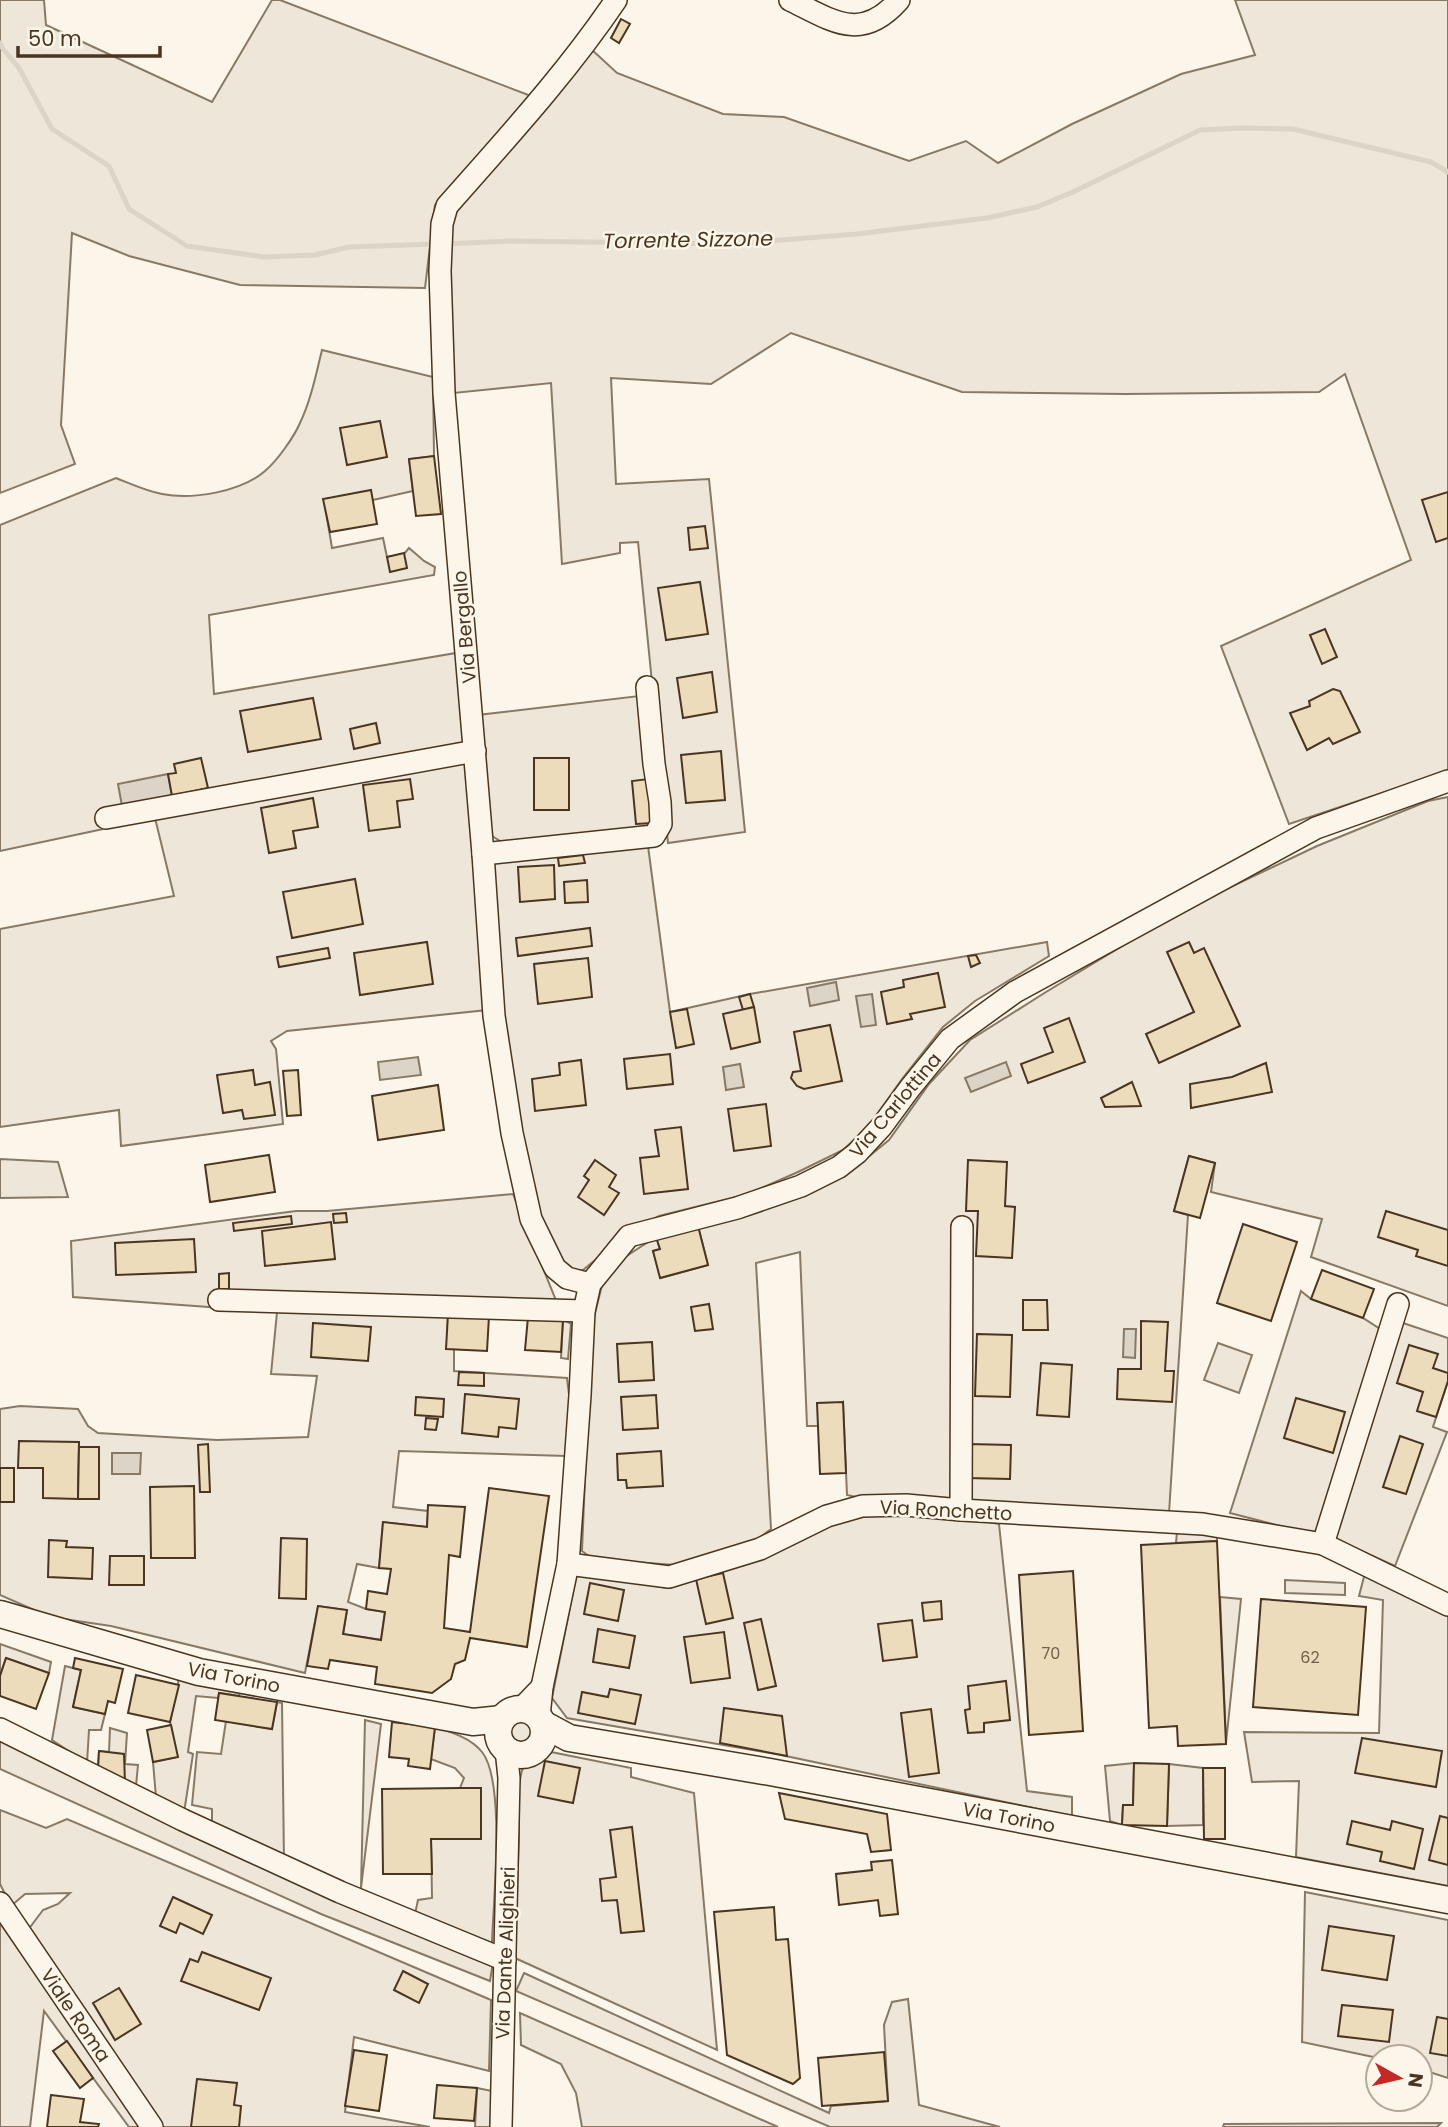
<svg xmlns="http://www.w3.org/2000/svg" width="1448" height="2127" viewBox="0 0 1448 2127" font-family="Poppins,sans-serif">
	<rect width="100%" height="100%" fill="#fbf6e9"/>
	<g fill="#ede6d9" stroke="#887966" stroke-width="2">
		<polygon points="0,0 44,0 46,25 212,102 272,0 280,0 531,96 435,205 425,288 240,285 129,256 72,233 61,425 75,464 0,493"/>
		<polygon points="1235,0 1448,0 1448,771 1289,824 1221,646 1411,560 1345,374 1319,392 1125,394 962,392 791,333 711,384 611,378 616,484 709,479 745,832 668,843 638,542 620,543 620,553 562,564 551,383 454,393 449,261 452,217 591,49 617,73 723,114 784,117 909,161 966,141 998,163 1072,124 1181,74 1255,55"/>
		<path d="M 322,350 L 433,377 L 434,456 L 409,459 L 413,491 L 373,500 L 324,500 L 332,548 L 383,538 L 387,557 L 404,554 L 409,548 L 424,561 L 435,567 L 434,575 L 209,615 L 214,694 L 456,653 L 487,1010 L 287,1031 L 271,1041 L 276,1049 L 283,1124 L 121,1146 L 119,1110 L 0,1127 L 0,929 L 174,896 L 155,818 L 0,851 L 0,525 L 116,478 C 131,484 146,491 162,494 C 192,500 241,492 265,471 C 277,461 294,437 300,423 C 311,400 316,374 322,350 Z"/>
		<polygon points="639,696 653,823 648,828 505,844 492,836 478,715"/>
		<polygon points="1448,797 1448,1306 1311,1257 1322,1219 1211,1192 1215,1163 1189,1156 1174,1211 1188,1215 1169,1513 952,1500 856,1497 847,1495 843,1402 818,1426 807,1426 800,1252 756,1263 771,1529 748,1546 675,1565 593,1559 582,1551 591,1330 602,1285 611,1266 656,1237 660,1249 653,1251 661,1278 708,1265 698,1226 743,1217 822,1186 846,1175 889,1140 929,1084 970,1040 1046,992 1182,910 1317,846 1428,801"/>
		<polygon points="648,846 670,1012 750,994 1047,942 1049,956 975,1001 943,1027 902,1079 868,1127 843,1150 798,1172 748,1194 659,1216 628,1233 583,1270 575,1271 563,1265 536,1220 507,1049 492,860"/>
		<polygon points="0,1159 58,1162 68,1197 0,1198"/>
		<polygon points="513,1194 557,1303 448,1314 447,1349 454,1349 454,1371 567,1378 571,1411 566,1456 399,1451 393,1507 428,1511 427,1527 383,1522 379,1568 357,1564 348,1602 366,1609 385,1612 381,1640 343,1634 347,1610 318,1606 305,1673 111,1626 50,1617 0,1595 0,1409 20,1406 78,1409 88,1426 98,1433 217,1440 308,1437 317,1376 271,1374 277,1312 73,1297 71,1241 296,1211 327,1211"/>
		<polygon points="1301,1291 1311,1299 1363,1318 1380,1329 1315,1535 1230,1513"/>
		<polygon points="563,1319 571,1324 568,1359 561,1358"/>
		<polygon points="1403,1323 1448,1338 1448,1381 1433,1427 1447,1432 1395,1566 1330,1537"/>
		<polygon points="1218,1343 1252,1355 1239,1393 1204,1380"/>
		<polygon points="869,1514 963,1517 999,1524 1027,1791 1072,1797 1072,1816 776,1754 567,1718 552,1698 577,1572 667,1588 761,1560 836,1522"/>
		<polygon points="1177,1532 1217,1534 1217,1541 1176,1543"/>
		<polygon points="1365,1573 1448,1614 1448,1886 1296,1857 1299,1781 1252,1782 1244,1732 1379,1733 1383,1600 1359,1596"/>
		<polygon points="1285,1580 1345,1583 1345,1595 1285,1593"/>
		<polygon points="1220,1597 1241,1599 1226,1743"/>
		<polygon points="0,1644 51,1662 49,1673 6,1658 0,1676"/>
		<polygon points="65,1666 81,1670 73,1707 105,1714 101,1730 89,1730 87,1763 52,1740"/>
		<polygon points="179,1678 240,1691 239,1696 219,1693 218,1698 196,1696 188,1752 193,1754 184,1813 156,1797 153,1762 177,1757 170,1722"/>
		<polygon points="277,1702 282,1703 284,1861 212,1828 212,1809 192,1805 197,1752 221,1754 226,1721 272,1729"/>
		<circle cx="522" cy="1732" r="14"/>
		<polygon points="365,1720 381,1724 361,1888"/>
		<path d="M 435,1727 C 451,1732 471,1738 482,1752 C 506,1782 493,1903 492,1943 L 415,1914 L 418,1900 L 432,1898 L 431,1839 L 481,1838 L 481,1789 L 460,1788 L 464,1778 L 455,1768 L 431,1759 Z"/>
		<polygon points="110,1728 127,1733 125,1764 138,1765 136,1786 98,1769 99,1751 109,1752"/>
		<polygon points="0,1735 493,1962 490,1981 321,1914 0,1769"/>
		<polygon points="551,1752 631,1768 631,1777 694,1793 717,2050 515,1958 519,1834 518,1789 522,1770 535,1755"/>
		<polygon points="1134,1763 1133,1805 1123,1805 1122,1825 1110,1821 1105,1766"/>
		<polygon points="1169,1764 1203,1768 1203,1825 1167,1826"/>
		<polygon points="0,1810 46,1828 67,1819 491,2000 489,2071 354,2037 345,2112 430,2127 158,2127 25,1934 43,1910 58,1904 70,1893 25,1894 11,1906 0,1884"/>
		<polygon points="1305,1892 1448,1920 1448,2078 1420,2069 1420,2057 1378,2058 1302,2042"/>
		<polygon points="0,1923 141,2127 129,2127 44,2011 30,2127 0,2127"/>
		<polygon points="524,1973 829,2113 831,2106 888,2101 884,2025 892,2002 908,1999 919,2105 1000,2127 830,2127 516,1991"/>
		<polygon points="520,2013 778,2127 582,2127 576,2093 561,2064 521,2045"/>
		<polygon points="477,2088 492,2091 492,2127 475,2127"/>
		<polygon points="1441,2123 1437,2127 1223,2127 1224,2124"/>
	</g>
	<g fill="#dcd4c6" stroke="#887966" stroke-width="2">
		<polygon points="168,774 172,796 122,806 118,784"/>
		<polygon points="836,982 839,1000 810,1006 807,988"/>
		<polygon points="872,994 876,1025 861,1027 856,996"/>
		<polygon points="418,1057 421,1075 380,1080 378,1062"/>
		<polygon points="1006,1062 1011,1076 971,1092 965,1078"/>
		<polygon points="740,1064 744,1087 726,1090 723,1067"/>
		<polygon points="1124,1329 1136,1329 1135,1358 1123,1357"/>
		<polygon points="112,1453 141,1453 140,1474 112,1474"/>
	</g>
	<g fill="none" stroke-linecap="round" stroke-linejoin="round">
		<g stroke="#dcd4c6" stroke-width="5">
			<polyline points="0,43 3,49 19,68 52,129 109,166 129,209 187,246 264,257 315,255 349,247 436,244"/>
			<polyline points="445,244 512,241 732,244 857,234 987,218 1037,207 1073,192 1200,130 1241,128 1293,129 1431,162 1448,172"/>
		</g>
	</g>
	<g fill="#ecdcbc" stroke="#4a3520" stroke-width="2">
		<polygon points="621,19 630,24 619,43 611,38"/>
		<polygon points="380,421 387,457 347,465 340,428"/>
		<polygon points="434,456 441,514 416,516 409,459"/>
		<polygon points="371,490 377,524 330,532 323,499"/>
		<polygon points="1448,492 1448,538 1436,542 1422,500"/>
		<polygon points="705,526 708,548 690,550 688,528"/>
		<polygon points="404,553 407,568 390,572 387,557"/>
		<polygon points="700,582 708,634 666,640 658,588"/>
		<polygon points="1325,629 1337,657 1322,664 1310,635"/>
		<polygon points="712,672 717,712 683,718 677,678"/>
		<polygon points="1333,689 1340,691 1360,732 1333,744 1329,738 1307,750 1290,713 1310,706 1309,701"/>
		<polygon points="313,698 321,739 248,752 240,711"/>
		<polygon points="376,723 380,743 354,749 350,729"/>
		<polygon points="721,751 725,800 686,803 681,755"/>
		<polygon points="201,758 208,788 172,796 168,774 176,773 174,764"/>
		<rect x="534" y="758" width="35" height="52"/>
		<polygon points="410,779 413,799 397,801 400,827 369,831 363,785"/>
		<polygon points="648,779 653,823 636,824 632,781"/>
		<polygon points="313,798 318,827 293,831 296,848 269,853 261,808"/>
		<polygon points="583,855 585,863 559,866 558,858"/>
		<polygon points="554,865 555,899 520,902 518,867"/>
		<polygon points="355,879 363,924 292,938 283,892"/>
		<polygon points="587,880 588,902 565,903 564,882"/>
		<polygon points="590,928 592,946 518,956 516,938"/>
		<polygon points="427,942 433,984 360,995 354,953"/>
		<polygon points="1189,942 1194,953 1204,948 1240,1026 1159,1063 1146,1034 1194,1012 1167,952"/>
		<polygon points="328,948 330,958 279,967 277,957"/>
		<polygon points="976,955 980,963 971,967 968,956"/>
		<polygon points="588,958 592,997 538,1004 534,964"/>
		<polygon points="938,973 945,1007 910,1014 912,1019 887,1024 881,992 904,987 903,980"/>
		<polygon points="750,994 754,1007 743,1010 739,997"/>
		<polygon points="754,1007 760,1042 731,1049 723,1014"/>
		<polygon points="687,1009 694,1044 676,1048 670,1012"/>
		<polygon points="1069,1018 1085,1062 1028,1083 1021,1064 1053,1052 1044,1028"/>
		<polygon points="830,1025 842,1081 804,1089 797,1086 791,1078 793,1072 801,1071 794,1032"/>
		<polygon points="670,1054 673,1084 627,1089 624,1059"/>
		<polygon points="581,1060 586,1105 535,1111 532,1079 560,1075 559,1063"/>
		<polygon points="1266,1063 1272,1092 1191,1108 1190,1084 1232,1077"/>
		<polygon points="253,1070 255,1085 270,1082 275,1115 244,1119 242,1110 223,1113 217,1075"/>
		<polygon points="298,1070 301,1115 287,1116 283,1071"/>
		<polygon points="1132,1082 1141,1106 1105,1107 1101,1098"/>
		<polygon points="438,1085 444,1130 378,1140 372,1096"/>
		<polygon points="766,1104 771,1146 734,1151 728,1109"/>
		<polygon points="681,1127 688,1189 644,1194 640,1158 659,1156 655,1130"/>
		<polygon points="269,1155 275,1192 210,1202 205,1165"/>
		<polygon points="1189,1156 1215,1163 1200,1218 1174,1211"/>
		<polygon points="595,1160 616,1175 609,1187 619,1193 604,1215 578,1197 589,1180 584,1176"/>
		<polygon points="968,1160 1007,1162 1005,1206 1015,1207 1012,1258 976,1256 978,1211 966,1211"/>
		<polygon points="1386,1211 1448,1230 1448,1266 1416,1256 1418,1250 1378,1237"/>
		<polygon points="346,1213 347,1222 334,1223 333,1214"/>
		<polygon points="291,1216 292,1224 234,1231 233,1223"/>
		<polygon points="331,1222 335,1259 265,1266 262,1231"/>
		<polygon points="1243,1224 1297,1242 1271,1321 1217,1303"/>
		<polygon points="698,1226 708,1265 660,1278 653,1251 660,1249 656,1237"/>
		<polygon points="194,1239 196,1272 116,1275 115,1243"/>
		<polygon points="1322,1270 1374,1289 1363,1318 1311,1299"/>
		<polygon points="229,1273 229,1289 219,1289 219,1274"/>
		<polygon points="1023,1300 1047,1300 1048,1330 1023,1330"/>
		<polygon points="709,1304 713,1329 695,1331 691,1307"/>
		<polygon points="448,1314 489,1316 487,1351 446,1349"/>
		<polygon points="528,1317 563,1319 561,1352 525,1350"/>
		<polygon points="1141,1321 1168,1322 1165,1371 1174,1371 1172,1402 1117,1399 1118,1369 1141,1369"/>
		<polygon points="313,1323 371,1327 368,1361 311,1357"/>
		<polygon points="977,1334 1012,1335 1010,1397 975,1396"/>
		<polygon points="652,1342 654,1380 619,1382 617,1344"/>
		<polygon points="1409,1345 1438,1354 1433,1368 1448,1373 1448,1381 1436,1417 1417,1411 1423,1392 1397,1383"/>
		<polygon points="1041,1363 1072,1365 1069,1417 1037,1415"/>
		<polygon points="459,1372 484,1373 484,1386 458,1385"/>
		<polygon points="465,1394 519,1399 516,1429 499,1427 498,1437 462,1433"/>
		<polygon points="656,1395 658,1428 623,1430 621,1397"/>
		<polygon points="416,1397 444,1399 443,1417 415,1415"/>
		<polygon points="1296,1398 1345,1412 1333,1453 1284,1438"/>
		<polygon points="843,1402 846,1473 820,1474 817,1403"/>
		<polygon points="426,1418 438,1419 436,1430 425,1429"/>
		<polygon points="1400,1436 1423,1444 1406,1494 1383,1487"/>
		<polygon points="19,1441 79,1442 78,1499 43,1498 43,1468 18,1468"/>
		<polygon points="208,1444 210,1492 200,1492 198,1445"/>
		<polygon points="968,1444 1011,1445 1010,1479 967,1478"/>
		<polygon points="79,1447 99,1447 99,1499 78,1499"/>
		<polygon points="661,1451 663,1486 627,1488 626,1480 618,1480 617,1454"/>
		<rect x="0" y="1468" width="14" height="34"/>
		<polygon points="194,1486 195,1558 151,1558 150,1487"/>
		<polygon points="489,1488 549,1496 527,1647 470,1638 465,1660 455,1664 451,1679 432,1693 375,1684 377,1667 330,1660 328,1669 307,1666 318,1606 347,1610 343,1634 381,1640 385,1612 366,1609 368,1591 387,1594 391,1569 379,1568 383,1522 427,1527 428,1505 465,1507 460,1557 449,1555 444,1628 470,1632"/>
		<polygon points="281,1538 307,1539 306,1599 279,1598"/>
		<polygon points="49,1540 67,1541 66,1547 93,1548 92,1579 48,1577"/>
		<polygon points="1217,1541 1226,1744 1178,1746 1177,1726 1149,1728 1141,1545"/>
		<polygon points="110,1556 144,1556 144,1585 109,1585"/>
		<polygon points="1073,1571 1083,1731 1029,1735 1019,1575"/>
		<polygon points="723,1573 733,1618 706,1624 696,1579"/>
		<polygon points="590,1583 624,1590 618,1621 584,1614"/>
		<polygon points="1261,1599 1366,1607 1358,1715 1253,1707"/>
		<polygon points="941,1601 942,1619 924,1621 922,1603"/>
		<polygon points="761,1619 776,1686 758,1690 744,1623"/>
		<polygon points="912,1620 917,1657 883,1661 878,1624"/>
		<polygon points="598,1629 635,1636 629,1668 593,1662"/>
		<polygon points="724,1632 730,1678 691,1683 684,1637"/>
		<polygon points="6,1658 49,1673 36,1709 0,1696 0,1676"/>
		<polygon points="75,1658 123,1669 115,1703 108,1701 105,1714 73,1707 81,1670 73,1668"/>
		<polygon points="136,1675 179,1685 170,1722 128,1713"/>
		<polygon points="1006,1681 1010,1720 984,1723 984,1732 968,1733 965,1710 970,1709 968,1686"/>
		<polygon points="610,1689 641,1695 635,1724 578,1713 582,1692 608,1697"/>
		<polygon points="219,1693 277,1702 272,1729 215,1720"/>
		<polygon points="724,1708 782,1716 787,1756 720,1743"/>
		<polygon points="931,1709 939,1773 909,1777 901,1713"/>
		<polygon points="392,1722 435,1727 430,1769 408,1766 409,1759 389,1757"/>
		<polygon points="171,1725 178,1757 153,1762 147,1730"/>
		<polygon points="1362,1738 1442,1751 1436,1787 1355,1773"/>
		<polygon points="99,1751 124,1754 125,1783 98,1769"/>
		<polygon points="545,1761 580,1768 573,1803 538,1796"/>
		<polygon points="1134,1763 1169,1764 1167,1826 1122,1825 1123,1805 1133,1805"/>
		<polygon points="1203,1768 1225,1768 1225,1839 1204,1839"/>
		<polygon points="460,1788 481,1788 481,1839 431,1839 432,1874 383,1874 382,1789"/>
		<polygon points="779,1793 887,1814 891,1850 871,1852 867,1834 785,1819"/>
		<polygon points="1440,1816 1448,1818 1448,1865 1429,1860"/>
		<polygon points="1352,1821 1390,1830 1392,1821 1423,1829 1414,1869 1380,1861 1382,1852 1347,1844"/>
		<polygon points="632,1827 644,1931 621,1933 617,1900 602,1901 600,1879 616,1877 610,1830"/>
		<polygon points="892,1860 898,1914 880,1916 878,1900 839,1905 836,1874 872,1870 871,1862"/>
		<polygon points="173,1897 212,1915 203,1934 180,1923 176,1933 160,1926"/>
		<polygon points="774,1907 776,1940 788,1939 800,2078 793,2084 727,2055 714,1912"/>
		<polygon points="1329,1926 1394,1936 1387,1980 1322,1970"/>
		<polygon points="202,1952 271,1978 259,2010 181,1981 190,1959 198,1962"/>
		<polygon points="403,1971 428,1984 419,2003 394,1990"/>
		<polygon points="119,1988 141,2024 115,2040 93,2003"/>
		<polygon points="1342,2005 1393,2010 1389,2042 1338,2036"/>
		<polygon points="1437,2017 1448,2019 1448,2056 1430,2053"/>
		<polygon points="67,2041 93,2078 80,2088 53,2051"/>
		<polygon points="354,2050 387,2055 379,2111 345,2106"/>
		<polygon points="884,2052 888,2101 822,2106 818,2058"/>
		<polygon points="197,2079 237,2083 234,2105 241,2106 239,2127 191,2127"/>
		<polygon points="437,2085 477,2088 474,2121 434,2118"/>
		<polygon points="51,2095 84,2099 80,2122 99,2124 98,2127 47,2127"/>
	</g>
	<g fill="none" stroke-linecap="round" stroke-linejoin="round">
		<g stroke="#4a3520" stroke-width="24">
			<g id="minor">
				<path d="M 790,0 C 833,21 861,43 899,0"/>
				<polyline points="106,818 475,751"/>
				<polyline points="483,854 654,836 661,824 660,802 654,764 647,687"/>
				<path d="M 590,1284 L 567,1278 L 555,1268 L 531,1219 L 512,1133 L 494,1016 L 483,854 L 444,393 L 440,271 L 442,224 L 447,206 C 506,139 566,74 616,0"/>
				<polyline points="219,1300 584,1311"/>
				<polyline points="961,1510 962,1227"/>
				<polyline points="1323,1544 1398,1304"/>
				<polyline points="568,1564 580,1395 584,1311 590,1284 629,1236 737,1208 801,1186 839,1167 857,1153 882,1126 910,1088 950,1039 1015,992 1316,828 1448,781"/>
				<polyline points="521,1709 542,1687"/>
				<polyline points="539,1717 542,1687 568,1564 669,1577 760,1549 827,1516 862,1506 906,1505 961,1510 1203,1524 1323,1544 1448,1605"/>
				<polyline points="0,1729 183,1820 340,1892 505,1960"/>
				<polyline points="0,1903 152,2127"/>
				<polyline points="501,2127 509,1778 506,1749"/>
			</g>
		</g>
		<g stroke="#4a3520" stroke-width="29">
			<g id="major">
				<polyline points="0,1614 199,1672 473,1722 502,1719"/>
				<circle cx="521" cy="1732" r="23"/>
				<polyline points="543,1724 569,1738 770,1772 1448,1900"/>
			</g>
		</g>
		<use href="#minor" stroke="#fbf6e9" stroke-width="21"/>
		<use href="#major" stroke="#fbf6e9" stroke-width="26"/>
	</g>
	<g text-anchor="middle" stroke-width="5" stroke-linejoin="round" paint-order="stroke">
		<g font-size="16" fill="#725f47">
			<text x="1051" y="1659">70</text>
			<text x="1310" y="1663">62</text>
		</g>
		<g font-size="19" fill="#4a3520" stroke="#fbf6e9">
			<text transform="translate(464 627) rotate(-95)" y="7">Via Bergallo</text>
			<text transform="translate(895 1105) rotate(-50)" y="7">Via Carlottina</text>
			<text transform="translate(946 1510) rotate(3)" y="7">Via Ronchetto</text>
			<text transform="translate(234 1677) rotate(11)" y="7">Via Torino</text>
			<text transform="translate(1009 1817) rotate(11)" y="7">Via Torino</text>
			<text transform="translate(505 1953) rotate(-88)" y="7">Via Dante Alighieri</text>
			<text transform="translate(76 2015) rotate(56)" y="7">Viale Roma</text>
		</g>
		<g font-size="21" font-style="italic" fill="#4a3520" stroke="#fbf6e9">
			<text transform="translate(688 240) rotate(-1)" y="7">Torrente Sizzone</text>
		</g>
	</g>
	<g transform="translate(1399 2078) rotate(98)"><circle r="33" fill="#fbf6e9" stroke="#b4a999" stroke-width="2"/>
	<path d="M0-5L12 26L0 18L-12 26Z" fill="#c62828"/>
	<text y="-10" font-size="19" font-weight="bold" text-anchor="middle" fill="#4a3520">N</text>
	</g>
	<path d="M18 46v10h142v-10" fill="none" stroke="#4a3520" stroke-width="3.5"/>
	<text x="28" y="46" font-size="21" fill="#4a3520" stroke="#fbf6e9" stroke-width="5" paint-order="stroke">50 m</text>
</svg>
